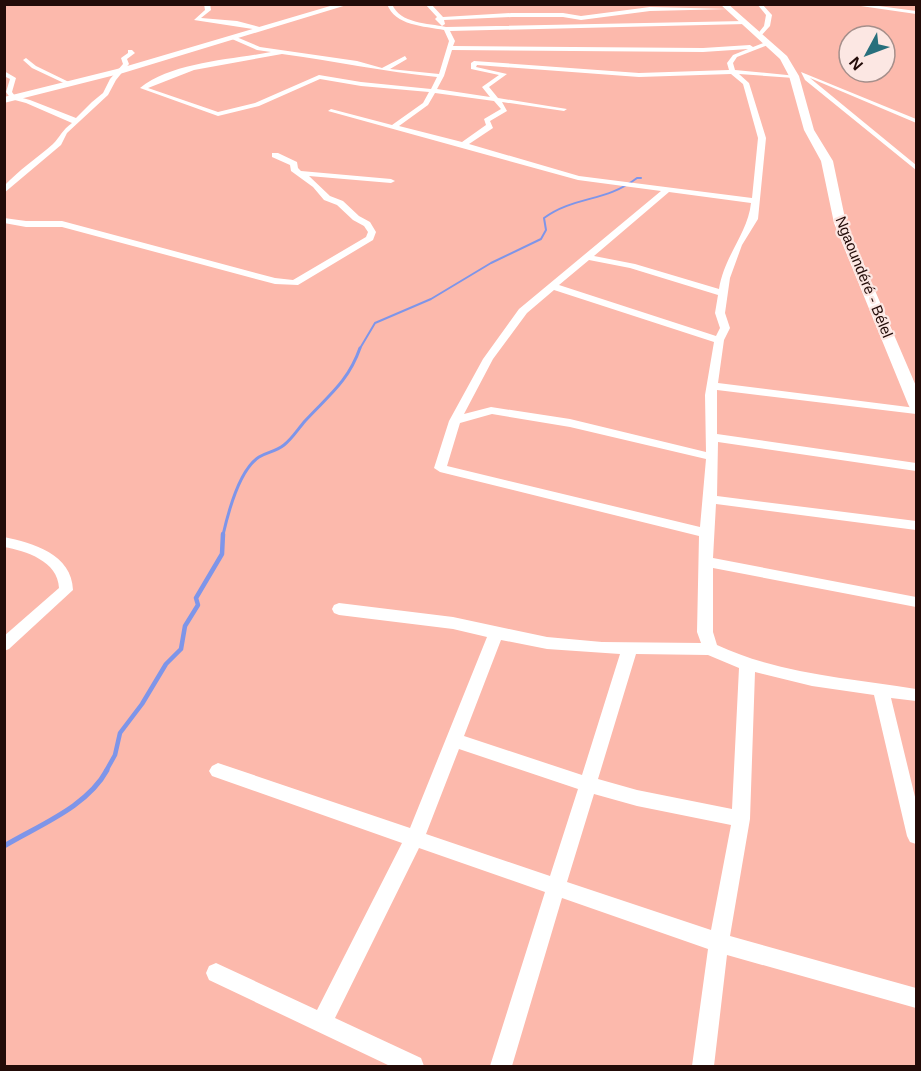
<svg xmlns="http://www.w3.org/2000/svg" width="921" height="1071" viewBox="0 0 921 1071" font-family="Helvetica,sans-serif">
	<rect width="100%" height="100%" fill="#fcb9ac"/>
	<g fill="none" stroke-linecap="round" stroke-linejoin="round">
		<path stroke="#7e95e9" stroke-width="2" d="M 359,350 L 375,323 L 431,299 L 491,263 L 541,239 L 546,230 L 544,218 C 574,196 606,202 637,178 L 641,178"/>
		<path stroke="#7e95e9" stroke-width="3" d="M 223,535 C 228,513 239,470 259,457 C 267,452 275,452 284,445 C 292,439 298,429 305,421 C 328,396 348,382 360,348"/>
		<polyline stroke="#7e95e9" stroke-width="4.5" points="106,771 115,755 120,733 142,704 166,664 181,649 185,626 198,605 196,598 222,554 223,534"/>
		<path stroke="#7e95e9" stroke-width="5" d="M 4,846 C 39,825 87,807 107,770"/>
		<g fill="#fff" fill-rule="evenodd">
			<polygon points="204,4 210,4 211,10 201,18 237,21 263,28 260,30 194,20 205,10"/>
			<path d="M 387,4 L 392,4 C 400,24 428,23 446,27 L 744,21 L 746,24 L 450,31 L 455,41 L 453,46 L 703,48 L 750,45 L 753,47 L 766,42 L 768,45 L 737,57 L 733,63 L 735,70 L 797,76 L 794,78 L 739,74 L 749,83 L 766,138 L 758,219 L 742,245 L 730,278 L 725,313 L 730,328 L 724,340 L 718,383 L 916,408 L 916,414 L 717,390 L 717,434 L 916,463 L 916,471 L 718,442 L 717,496 L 916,521 L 916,530 L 716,504 L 713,558 L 916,597 L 916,607 L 713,568 L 713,632 L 717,645 C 779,674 849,678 916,689 L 916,701 L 891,698 L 916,801 L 916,844 L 910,842 L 907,836 L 874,695 L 812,686 L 755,672 L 750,819 L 730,936 L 916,988 L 916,1008 L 727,955 L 714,1066 L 692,1066 L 708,949 L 562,898 L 512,1066 L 490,1066 L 545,892 L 419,848 L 335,1018 L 421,1058 L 424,1066 L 390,1066 L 209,980 L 206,973 L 209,966 L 216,963 L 317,1010 L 402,843 L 212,776 L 209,771 L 212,766 L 218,763 L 410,828 L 487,637 L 453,629 L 339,615 L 334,613 L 332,609 L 334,605 L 339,603 L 453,617 L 547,637 L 602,642 L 701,643 L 697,632 L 699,536 L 440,472 L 434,468 L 449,421 L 483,359 L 519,309 L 661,191 L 578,180 L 328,111 L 331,109 L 392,125 L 423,103 L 429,92 L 361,86 L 320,79 L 259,106 L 218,116 L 140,88 C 173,62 230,60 271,52 L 257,50 L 232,39 L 234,36 L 260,47 L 357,61 L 382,68 L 405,56 L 407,59 L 390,69 L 439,74 L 449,41 L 444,30 C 424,26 395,26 387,4 ZM 748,49 L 733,55 L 727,63 L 729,70 L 639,73 L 474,61 L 471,63 L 471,69 L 499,75 L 482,87 L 490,97 L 437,89 L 444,76 L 452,50 L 703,52 ZM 282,54 C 334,61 385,72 437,77 L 431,89 L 361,82 L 319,75 L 255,103 L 218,112 L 148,88 L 194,70 ZM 477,65 L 639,77 L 731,74 L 743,84 L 758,138 L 752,198 L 579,176 L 469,144 L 493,128 L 490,121 L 507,111 L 502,102 L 564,111 L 567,109 L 498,98 L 489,87 L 507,74 L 476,67 ZM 435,93 L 494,101 L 501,109 L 484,119 L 486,125 L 462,142 L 399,126 L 428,105 ZM 669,192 L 751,203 C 748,233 724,256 719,289 L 635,264 L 594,256 ZM 589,260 L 630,268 L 718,295 L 715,313 L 720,328 L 716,336 L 559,285 ZM 554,290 L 714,342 L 705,395 L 706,452 L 570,419 L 491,407 L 464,414 L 493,359 L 527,313 ZM 492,414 L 570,427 L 706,459 L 700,527 L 447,466 L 460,423 ZM 501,640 L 547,649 L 620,654 L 582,775 L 464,736 ZM 636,654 L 708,655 L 739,668 L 732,809 L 637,790 L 598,779 ZM 459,749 L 578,789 L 550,876 L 426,834 ZM 594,794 L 637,806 L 731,825 L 711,930 L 567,882 Z"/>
			<polygon points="425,4 431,4 443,17 512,13 563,13 581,16 650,7 731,9 650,11 581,20 563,17 512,17 444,20 445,24 442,26 435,19 437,17"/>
			<polygon points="757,4 762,4 772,15 770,26 759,38 756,36 764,26 766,15"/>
			<polygon points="847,4 864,4 916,11 916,14"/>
			<path d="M 128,50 L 132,50 L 135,53 L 127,59 L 129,64 L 116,80 L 108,95 L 67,133 L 61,145 L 4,193 L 4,186 C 19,170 37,158 53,144 C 60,137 62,130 72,123 L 26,103 L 11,99 L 6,92 L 10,79 L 4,76 L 4,71 L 16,78 L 12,92 L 15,96 L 30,100 L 76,118 L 92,102 L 103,93 L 110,79 L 123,64 L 121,58 L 128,53 Z"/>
			<polygon points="26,58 36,66 73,84 68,85 32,68 23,60"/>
			<polygon points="801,72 916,119 916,123 914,122 810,78 916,165 916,170 805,80"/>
			<polygon points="272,153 278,153 297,162 298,168 301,171 391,179 395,181 391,183 309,176 330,196 343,201 359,216 370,222 376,232 373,240 298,285 275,284 62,227 26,227 4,223 4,218 26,221 62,221 275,278 293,280 366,237 368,232 364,226 353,220 337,205 324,200 313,187 291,171 290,165 272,157"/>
			<path d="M 4,537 C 33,543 72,554 73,590 L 9,649 L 4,651 L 4,636 L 59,588 C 58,561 26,551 4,547 Z"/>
		</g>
		<g fill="#fff" fill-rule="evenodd">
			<polygon points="337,4 350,4 123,73 4,103 4,97 117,69"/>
			<polygon points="720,4 728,4 787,56 799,76 814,130 833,161 846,223 916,386 916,409 910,408 908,404 834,223 821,161 804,130 789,76 780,59"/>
		</g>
	</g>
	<g text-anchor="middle" stroke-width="4.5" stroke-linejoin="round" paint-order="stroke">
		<g font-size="15" fill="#220b08" stroke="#fce7e3">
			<text transform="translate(864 277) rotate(68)" y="5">Ngaoundéré - Bélel</text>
		</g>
	</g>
	<rect width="921" height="1071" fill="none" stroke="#220b08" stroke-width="12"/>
	<g transform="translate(867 54) rotate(229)"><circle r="28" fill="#fce7e3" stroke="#a58f8b" stroke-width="1.5"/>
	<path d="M0-4.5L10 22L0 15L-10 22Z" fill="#286f7c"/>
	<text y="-9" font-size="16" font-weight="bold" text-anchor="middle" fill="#220b08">N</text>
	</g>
</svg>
